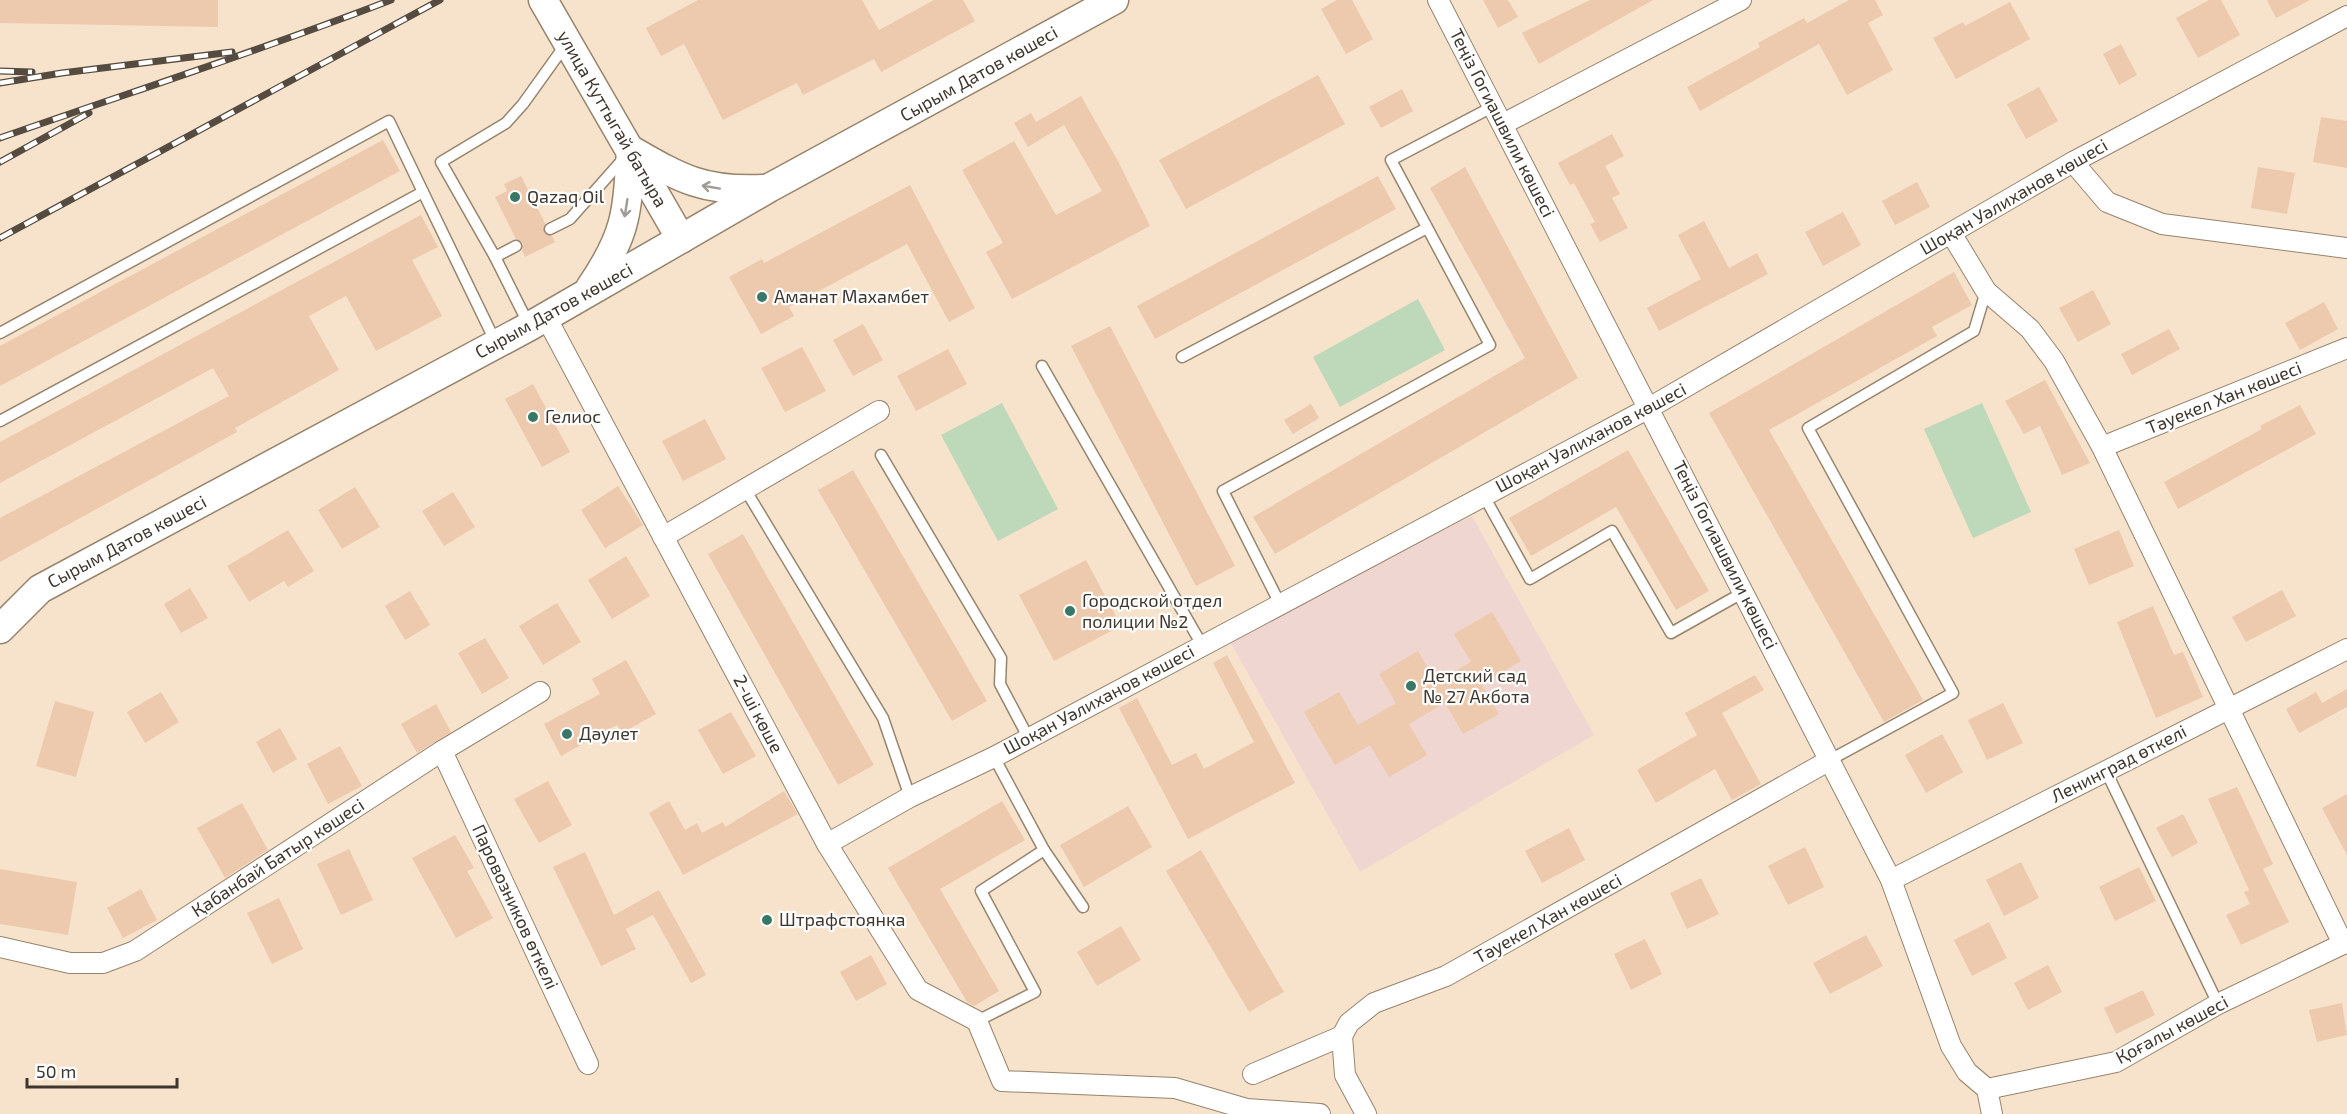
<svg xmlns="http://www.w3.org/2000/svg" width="2347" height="1114" viewBox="0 0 2347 1114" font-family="'Exo 2',sans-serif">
	<rect width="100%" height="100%" fill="#f7e3cb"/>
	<polygon fill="#f0d6d0" points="1472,516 1594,735 1360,872 1228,638"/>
	<g fill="#bed8ba">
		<polygon points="1418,299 1445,350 1340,407 1313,357"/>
		<polygon points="1002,403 1058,509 998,541 941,435"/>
		<polygon points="1982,403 2031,512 1973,538 1924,429"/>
	</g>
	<g fill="#edcaae">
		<polygon points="0,0 218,0 218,27 0,23"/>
		<polygon points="698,0 862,0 879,30 934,0 963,0 975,21 881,72 874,59 803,95 797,83 723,120 684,44 661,56 646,28"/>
		<polygon points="1337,0 1352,0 1373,39 1346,54 1321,9"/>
		<polygon points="1483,0 1508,0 1518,17 1498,28"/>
		<polygon points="1590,0 1653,0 1539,64 1522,33"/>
		<polygon points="1849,0 1875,0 1883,15 1868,23 1893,70 1847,95 1819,44 1700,111 1687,87 1760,47 1758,43 1804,18 1807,23"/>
		<polygon points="2209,0 2221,0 2240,35 2198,58 2176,18"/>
		<polygon points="2267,0 2310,0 2276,18"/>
		<polygon points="2010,2 2030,39 1956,79 1933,38 1963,22 1965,26"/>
		<polygon points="2121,44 2137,75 2119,85 2103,54"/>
		<polygon points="1318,75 1345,124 1186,209 1159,160"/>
		<polygon points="2039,87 2058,121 2026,139 2007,104"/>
		<polygon points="1402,89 1413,111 1381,128 1369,107"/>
		<polygon points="1081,96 1119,163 1150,226 1012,299 986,252 1003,243 962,170 1014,141 1056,215 1102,191 1064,125 1028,147 1014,123 1031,113 1036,122"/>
		<polygon points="2321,117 2347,121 2347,168 2313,162"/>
		<polygon points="1612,134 1624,156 1605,166 1620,194 1612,198 1628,228 1600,242 1590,224 1595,222 1574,183 1570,185 1558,163"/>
		<polygon points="383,140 400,171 0,386 0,346"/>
		<polygon points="1465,167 1578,378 1275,554 1253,517 1525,358 1430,188"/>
		<polygon points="2258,167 2295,173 2287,214 2251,208"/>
		<polygon points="521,176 545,223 544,233 552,236 555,242 525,257 522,250 523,243 516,239 495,197 507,191 504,184"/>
		<polygon points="1378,176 1396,209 1155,339 1137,306"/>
		<polygon points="1917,182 1930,207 1895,225 1882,201"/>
		<polygon points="910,185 975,308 949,322 907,244 789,307 794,316 761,334 729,277 762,259 764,263"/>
		<polygon points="1843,212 1861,245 1823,266 1805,232"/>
		<polygon points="421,215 438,247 412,260 442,316 376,351 346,296 309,316 339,370 235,428 237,432 0,562 0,518 229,396 213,368 0,483 0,442"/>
		<polygon points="1704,221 1729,268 1757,253 1768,274 1659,331 1647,308 1701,279 1678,235"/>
		<polygon points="1954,272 1972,305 1932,327 1937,336 1769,430 1923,700 1884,722 1709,413"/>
		<polygon points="2093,290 2111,324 2078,342 2059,308"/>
		<polygon points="2324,302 2338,329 2300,350 2285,323"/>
		<polygon points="863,324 883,360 853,376 833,340"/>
		<polygon points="1110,326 1235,566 1196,586 1071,346"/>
		<polygon points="2169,329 2180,349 2132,375 2121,354"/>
		<polygon points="802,347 826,391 785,412 761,368"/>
		<polygon points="948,349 967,384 916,411 897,376"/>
		<polygon points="2045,380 2090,463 2062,475 2040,426 2024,434 2005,401"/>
		<polygon points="533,384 570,452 542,467 505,399"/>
		<polygon points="1311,404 1319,418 1293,434 1284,420"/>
		<polygon points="2300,405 2316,434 2178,509 2164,482 2262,429 2260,426"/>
		<polygon points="705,419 726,459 683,481 662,441"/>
		<polygon points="1628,450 1709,591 1676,610 1616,507 1531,556 1509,518"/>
		<polygon points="853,470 987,701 952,721 818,490"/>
		<polygon points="618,486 643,525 605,548 581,510"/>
		<polygon points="355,487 380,527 342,549 318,510"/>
		<polygon points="453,492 475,527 444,546 422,511"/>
		<polygon points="288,530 314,571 288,587 284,581 249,602 227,566"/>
		<polygon points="2119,530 2134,566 2089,585 2074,549"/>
		<polygon points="743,534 874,765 838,785 708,554"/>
		<polygon points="626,556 650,596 612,619 588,580"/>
		<polygon points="1086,560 1121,626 1054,661 1019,595"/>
		<polygon points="190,588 208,618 181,633 164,604"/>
		<polygon points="2282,590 2296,616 2246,642 2232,617"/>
		<polygon points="410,591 430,625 405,640 385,606"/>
		<polygon points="557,603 581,642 543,665 519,626"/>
		<polygon points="2153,606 2174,655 2183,652 2203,697 2156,718 2117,622"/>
		<polygon points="1492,612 1521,661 1481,684 1499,714 1463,734 1445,703 1409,724 1427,755 1389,777 1370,745 1335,765 1304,712 1339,692 1358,725 1396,703 1379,674 1418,651 1436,682 1471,662 1454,634"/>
		<polygon points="485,638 509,678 482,694 458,653"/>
		<polygon points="1227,655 1295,783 1188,839 1119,708 1137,698 1172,765 1196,753 1204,769 1254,742 1213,663"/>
		<polygon points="626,660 656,714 622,733 617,725 561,756 544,724 600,694 592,679"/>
		<polygon points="1755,675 1764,690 1722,713 1761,784 1732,800 1715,769 1656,803 1637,770 1697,735 1685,713"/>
		<polygon points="2347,689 2347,707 2299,733 2286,709 2316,692 2322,703"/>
		<polygon points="161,692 179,722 145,743 127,712"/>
		<polygon points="55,701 94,712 76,777 36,766"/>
		<polygon points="2003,703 2023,743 1987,760 1968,720"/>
		<polygon points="436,704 451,732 417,753 401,724"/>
		<polygon points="731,712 756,756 723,774 698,730"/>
		<polygon points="280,728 297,759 273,773 256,742"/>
		<polygon points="1942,734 1963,772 1926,793 1905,755"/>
		<polygon points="340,746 362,786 328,804 307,764"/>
		<polygon points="548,781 572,825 539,843 514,799"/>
		<polygon points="2237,787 2273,864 2263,869 2289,922 2241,945 2226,915 2250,904 2244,892 2249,890 2208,799"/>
		<polygon points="784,791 798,814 683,875 649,813 669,801 685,830 697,823 702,833 723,822 725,827"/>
		<polygon points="2347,794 2347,855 2322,808"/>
		<polygon points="1002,801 1025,840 940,889 999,991 974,1006 967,1002 888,868"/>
		<polygon points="242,803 268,850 225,878 197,828"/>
		<polygon points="1128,806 1152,847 1084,887 1060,845"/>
		<polygon points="2183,814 2198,843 2172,857 2156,828"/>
		<polygon points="1569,828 1585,860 1542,883 1525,851"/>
		<polygon points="455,835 474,868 467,871 493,918 456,938 412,858"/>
		<polygon points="1805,847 1824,887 1788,905 1768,866"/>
		<polygon points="349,849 373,900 341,915 317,864"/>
		<polygon points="1201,850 1284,992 1249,1012 1166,871"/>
		<polygon points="585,852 614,915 659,890 706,975 691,983 653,915 626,929 636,949 601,966 553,867"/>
		<polygon points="2021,862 2039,898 2004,916 1986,880"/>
		<polygon points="2139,867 2156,901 2115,921 2099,887"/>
		<polygon points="0,869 77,882 68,935 0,924"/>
		<polygon points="1701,878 1719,914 1687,929 1670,893"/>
		<polygon points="141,889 157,920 123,938 107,908"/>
		<polygon points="279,898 303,949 272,964 247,913"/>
		<polygon points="1989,922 2007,958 1972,976 1954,940"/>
		<polygon points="1121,926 1141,960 1097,986 1077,952"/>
		<polygon points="1866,935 1883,966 1830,994 1813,963"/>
		<polygon points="1645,939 1662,974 1631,990 1614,954"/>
		<polygon points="871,955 887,984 856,1001 840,972"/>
		<polygon points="2048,965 2062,992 2028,1010 2014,983"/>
		<polygon points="2143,990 2155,1015 2116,1034 2104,1008"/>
		<polygon points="2342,1003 2347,1035 2317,1042 2309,1010"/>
	</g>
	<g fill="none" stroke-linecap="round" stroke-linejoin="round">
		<g stroke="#96846d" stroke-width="13">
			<g id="lane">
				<polyline points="550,229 570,219 625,157"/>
				<polyline points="495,257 516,246"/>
				<polyline points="529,325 495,257 441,162 506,123 523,104 566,44"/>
				<polyline points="0,333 389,121 423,192"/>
				<polyline points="1182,357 1427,228"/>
				<polyline points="1042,366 1202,645"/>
				<polyline points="0,421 423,192 496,343"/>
				<polyline points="881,455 1001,658 1000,684 1028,737"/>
				<polyline points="745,489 883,718 910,797"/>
				<polyline points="1484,496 1530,579 1612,531 1671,633 1744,592"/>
				<polyline points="1280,604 1223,491 1490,345 1391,160 1494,106"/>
				<polyline points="1830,760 1953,693 1808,428 1974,331 1986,291"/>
				<polyline points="2106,771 2218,1004"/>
				<polyline points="1044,850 1083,907"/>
				<polyline points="977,1021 1035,992 981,891 1044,850 994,757"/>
			</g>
		</g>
		<g stroke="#96846d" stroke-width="22">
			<g id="street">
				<polyline points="1438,0 1891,880 1951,1046 1967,1072 1987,1089 1992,1114"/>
				<polyline points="1503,124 1741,0"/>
				<polyline points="2073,162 2107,202 2162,224 2347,248"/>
				<polyline points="1951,233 1986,291 2030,329 2054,361 2102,447 2343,944"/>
				<polyline points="546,317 827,844 918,990 977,1021 1002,1081 1175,1088 1247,1109 1320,1114"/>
				<polyline points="2102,447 2347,348"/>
				<polyline points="663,537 879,411"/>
				<polyline points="442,751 588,1064"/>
				<polyline points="827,844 910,797 994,757 1649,408 2073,162 2347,16"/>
				<polyline points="1891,880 2347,649"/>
				<polyline points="0,947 70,963 103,963 135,951 442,751 540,692"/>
				<polyline points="1253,1074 1342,1036"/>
				<polyline points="1987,1089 2116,1062 2218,1004 2347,942"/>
				<polyline points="1366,1114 1345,1075 1342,1036 1349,1023 1374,1003 1446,976 1830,760"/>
			</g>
		</g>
		<g stroke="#96846d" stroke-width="31">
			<g id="secondary">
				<polyline points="543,0 681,239"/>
				<path d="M 590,288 C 627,234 627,214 631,150 C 681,179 704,192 764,189"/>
				<polyline points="0,629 40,589 530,326 769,188 1114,0"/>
			</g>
		</g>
		<use href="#lane" stroke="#fff" stroke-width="10"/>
		<use href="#street" stroke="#fff" stroke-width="20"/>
		<use href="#secondary" stroke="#fff" stroke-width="28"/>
		<g stroke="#554b40" stroke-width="7">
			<g id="rail">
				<polyline points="0,71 32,72"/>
				<polyline points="0,83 62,73 232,52"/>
				<path d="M 0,138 C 131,92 262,50 391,0"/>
				<polyline points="0,162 89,113"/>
				<polyline points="0,238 440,0"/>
			</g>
		</g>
		<use href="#rail" stroke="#fff" stroke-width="4.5" stroke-dasharray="14" stroke-linecap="butt"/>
	</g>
	<defs><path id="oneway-shaft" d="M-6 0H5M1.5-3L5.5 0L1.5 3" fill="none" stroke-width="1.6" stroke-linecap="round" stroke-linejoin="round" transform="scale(1.5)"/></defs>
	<g stroke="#9f9b96">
		<use href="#oneway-shaft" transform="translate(711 187) rotate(-170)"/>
		<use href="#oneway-shaft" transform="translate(626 208) rotate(99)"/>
	</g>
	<g fill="#397866" stroke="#fff" stroke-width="2">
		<circle cx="515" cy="197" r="6"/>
		<circle cx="762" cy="297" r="6"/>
		<circle cx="533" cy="417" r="6"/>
		<circle cx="1070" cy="611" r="6"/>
		<circle cx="1411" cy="686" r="6"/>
		<circle cx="567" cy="734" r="6"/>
		<circle cx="767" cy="920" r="6"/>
	</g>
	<g text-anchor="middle" stroke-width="4.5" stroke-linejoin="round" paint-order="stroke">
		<g font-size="18" fill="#3f372d" stroke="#fff">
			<text transform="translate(979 74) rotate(-29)" y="6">Сырым Датов көшесі</text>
			<text transform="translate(612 119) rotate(60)" y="6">улица Куттыгай батыра</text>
			<text transform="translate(1502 123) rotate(63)" y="6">Теңіз Гогиашвили көшесі</text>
			<text transform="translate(2014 197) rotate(-30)" y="6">Шоқан Уәлиханов көшесі</text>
			<text transform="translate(554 311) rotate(-29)" y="6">Сырым Датов көшесі</text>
			<text transform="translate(2224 398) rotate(-22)" y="6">Тәуекел Хан көшесі</text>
			<text transform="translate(1591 438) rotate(-28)" y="6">Шоқан Уәлиханов көшесі</text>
			<text transform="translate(127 542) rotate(-28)" y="6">Сырым Датов көшесі</text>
			<text transform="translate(1725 555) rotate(63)" y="6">Теңіз Гогиашвили көшесі</text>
			<text transform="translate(1099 700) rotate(-28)" y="6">Шоқан Уәлиханов көшесі</text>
			<text transform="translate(758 714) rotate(62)" y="6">2-ші көше</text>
			<text transform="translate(2119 764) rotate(-27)" y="6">Ленинград өткелі</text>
			<text transform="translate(278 858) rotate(-33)" y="6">Қабанбай Батыр көшесі</text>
			<text transform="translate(515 907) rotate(65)" y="6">Паровозников өткелі</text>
			<text transform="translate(1548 919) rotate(-29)" y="6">Тәуекел Хан көшесі</text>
			<text transform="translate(2172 1030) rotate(-28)" y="6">Қоғалы көшесі</text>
		</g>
		<g font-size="18" fill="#3f372d" stroke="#fff" text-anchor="start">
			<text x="527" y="203">Qazaq Oil</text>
			<text x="774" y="303">Аманат Махамбет</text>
			<text x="545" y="423">Гелиос</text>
			<text x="1082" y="607">Городской отдел<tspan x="1082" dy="21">полиции №2</tspan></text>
			<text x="1423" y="682">Детский сад<tspan x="1423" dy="21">№ 27 Акбота</tspan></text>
			<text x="579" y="740">Дәулет</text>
			<text x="779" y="926">Штрафстоянка</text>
		</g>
	</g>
	<path d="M27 1078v9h150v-9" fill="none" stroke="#3f372d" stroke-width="3"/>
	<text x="36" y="1078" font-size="18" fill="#3f372d" stroke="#ffffff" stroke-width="4.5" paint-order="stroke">50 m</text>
</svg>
